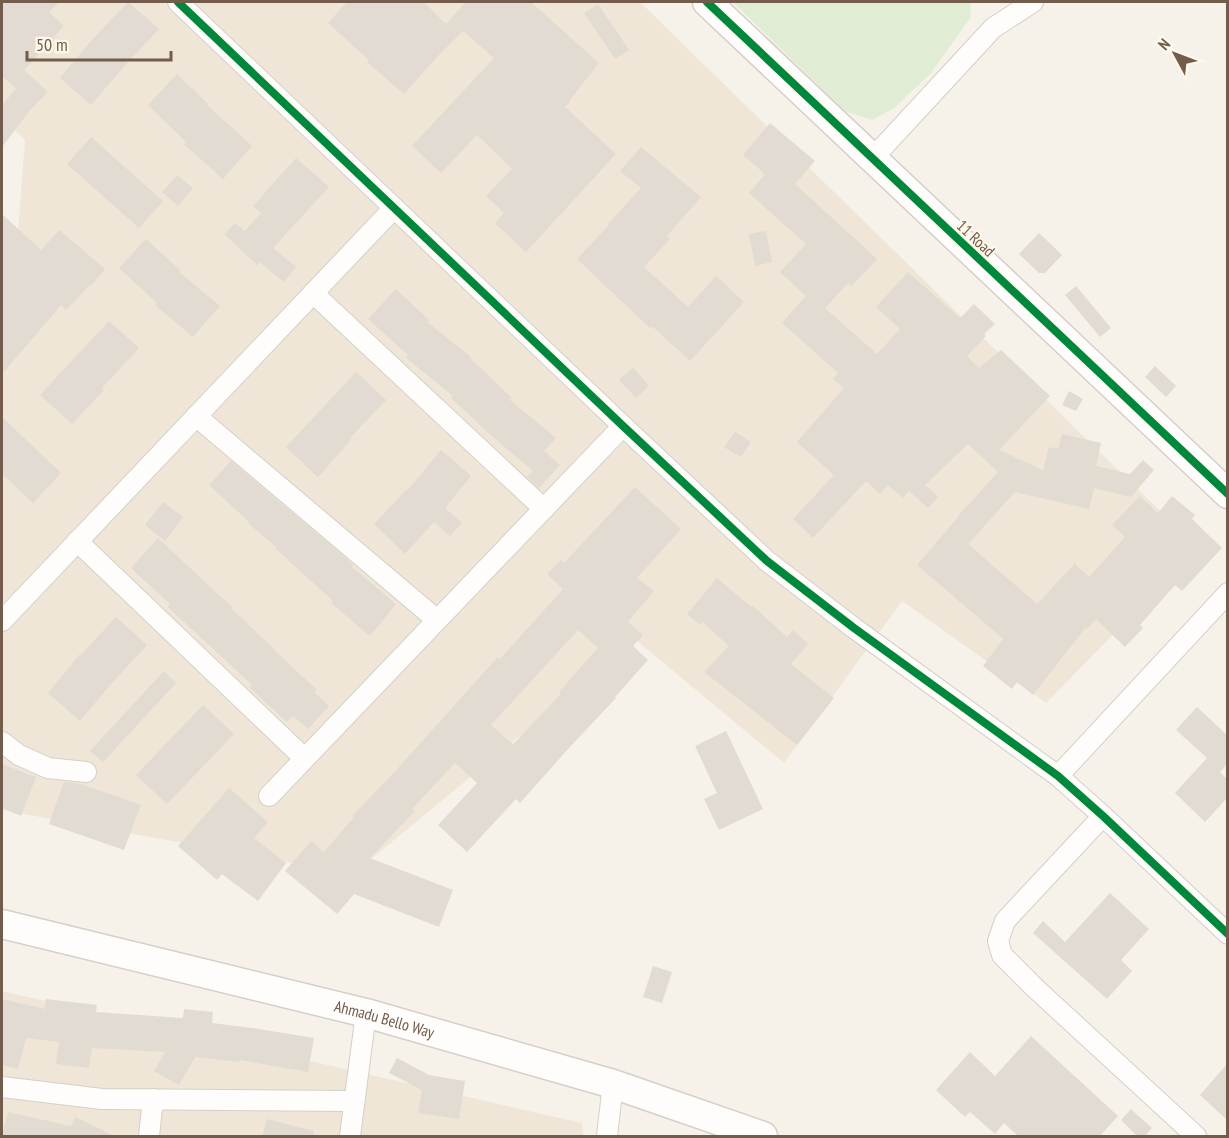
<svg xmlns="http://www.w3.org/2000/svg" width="1229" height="1138" viewBox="0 0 1229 1138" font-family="'PT Sans Narrow',sans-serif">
	<rect width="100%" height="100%" fill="#f6f2ea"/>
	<g fill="#efe6d7">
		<polygon points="2,2 640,2 1198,548 1046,703 902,601 784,763 636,640 353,874 2,810 2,345 10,333 25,140 2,118"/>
		<polygon points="2,991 582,1123 583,1136 2,1136"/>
	</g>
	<polygon fill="#e1ecd5" points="733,2 972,2 970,6 971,17 931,73 894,108 872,120 845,111"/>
	<g fill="#e2dbd1" fill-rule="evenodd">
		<polygon points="2,2 59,2 49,12 64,26 24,70 48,92 30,110 2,147 2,106 16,88 2,76"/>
		<polygon points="128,2 159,29 127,63 91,105 60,78 91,41"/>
		<polygon points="347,2 424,2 446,24 466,2 531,2 599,63 569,101 570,102 565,107 616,154 526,252 495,223 504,213 486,196 512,169 477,135 441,173 412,146 494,58 463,31 439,55 404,94 367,62 369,60 328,23"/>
		<polygon points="598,4 629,50 615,59 584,13"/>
		<polygon points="177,74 208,104 207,105 252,146 223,179 184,144 186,142 148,105"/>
		<polygon points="770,123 815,161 795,184 877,259 852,286 848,283 825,308 877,354 900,329 876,307 908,272 960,318 974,304 995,324 984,334 986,336 967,356 979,368 1001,350 1050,396 999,450 1043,470 1049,447 1058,449 1062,434 1101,443 1096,466 1130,474 1143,460 1154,470 1131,497 1094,488 1089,509 1015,492 968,544 1037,604 1076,562 1076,565 1089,577 1125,537 1112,525 1140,496 1158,513 1172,496 1195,515 1192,519 1222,548 1182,591 1175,585 1140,625 1143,628 1125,647 1096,619 1087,629 1086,627 1033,695 1017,682 1012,689 983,666 1003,639 917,565 958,517 958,516 998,472 968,444 925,485 938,497 928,508 909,491 903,498 888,485 880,494 866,481 813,538 793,519 834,475 797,442 844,388 833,379 838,373 782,323 806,296 780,272 806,244 749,193 765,174 743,155"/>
		<polygon points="91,137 163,201 139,228 67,164"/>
		<polygon points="641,147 701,197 667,236 670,239 644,267 688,307 716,276 744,302 690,361 652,326 650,328 577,259 609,225 608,224 641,188 620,171"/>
		<polygon points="296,158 329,187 273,248 296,267 284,282 259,262 257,265 224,234 235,223 245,231 261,213 253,206"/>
		<polygon points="177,175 193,188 178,206 162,192"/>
		<polygon points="2,214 41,250 59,230 105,269 91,286 90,285 66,310 61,305 2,374"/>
		<polygon points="766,231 772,262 755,266 749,234"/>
		<polygon points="1039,233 1062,255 1045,273 1039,273 1019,254"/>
		<polygon points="146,239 180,270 179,272 220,306 193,337 155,305 157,303 119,268"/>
		<polygon points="1076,286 1111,328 1100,337 1065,295"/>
		<polygon points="396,289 429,320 427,322 471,357 470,358 512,398 510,400 556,438 544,451 560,465 539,488 527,477 533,471 494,438 451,398 453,396 406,358 408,355 368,319"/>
		<polygon points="109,321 139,348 102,388 104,390 72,424 40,395"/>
		<polygon points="1155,366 1176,386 1166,397 1145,377"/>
		<polygon points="633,367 649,386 636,398 619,380"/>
		<polygon points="356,372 386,400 350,438 352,439 318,477 286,447"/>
		<polygon points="1069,391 1083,399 1076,411 1062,405"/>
		<polygon points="2,417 61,473 33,503 2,474"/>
		<polygon points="735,432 751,442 741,457 724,447"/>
		<polygon points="441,450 471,476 445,508 462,523 450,536 434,522 405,554 374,524 407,489 408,490"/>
		<polygon points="231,461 347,559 353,565 352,567 396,604 370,636 331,603 333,601 276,549 277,548 248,523 249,522 209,485"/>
		<path d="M 635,487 L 681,529 L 637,578 L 654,591 L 628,622 L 643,635 L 633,646 L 648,660 L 615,697 L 616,698 L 569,748 L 520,803 L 516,799 L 467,852 L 438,825 L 477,783 L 455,763 L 412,809 L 415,811 L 370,858 L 453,890 L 439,927 L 354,894 L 337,914 L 285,871 L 311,841 L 324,852 L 354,817 L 352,816 L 391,776 L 468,690 L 498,657 L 500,659 L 563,589 L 547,574 L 561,560 L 564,563 ZM 578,630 L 598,648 L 559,692 L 561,694 L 513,744 L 491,725 Z"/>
		<polygon points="163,502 183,517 165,541 145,525"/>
		<polygon points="158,538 233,608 232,609 274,649 274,650 317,690 314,692 329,706 308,729 293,716 287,722 249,687 252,685 168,607 170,604 131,568"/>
		<polygon points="717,578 751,607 752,605 787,637 793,630 808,644 791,664 834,698 797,745 704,672 729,646 702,622 700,625 687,614"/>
		<polygon points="116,617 147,645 110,685 80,721 48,693 80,654 81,655"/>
		<polygon points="164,671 176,683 103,762 90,751"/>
		<polygon points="203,705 234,734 167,804 136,775"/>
		<polygon points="1197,707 1227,735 1227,764 1220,772 1227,779 1227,798 1205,822 1175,793 1207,758 1176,730"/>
		<polygon points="726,731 763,809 719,830 704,799 717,793 695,746"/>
		<polygon points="2,764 36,777 21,816 2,808"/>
		<polygon points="64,782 81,784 141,805 124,850 49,824"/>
		<polygon points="229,788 268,822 254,838 286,863 258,901 222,874 217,880 178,846"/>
		<polygon points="1110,893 1149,929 1121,960 1132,971 1107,999 1033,933 1043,921 1065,942"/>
		<polygon points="653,966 672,972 662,1003 643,997"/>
		<polygon points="2,999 45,1009 46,999 97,1005 96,1012 183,1018 184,1009 213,1012 212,1023 253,1028 314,1038 308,1072 240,1060 240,1062 195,1057 179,1085 154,1071 165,1052 92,1048 89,1068 56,1064 59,1042 26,1038 18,1069 2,1065"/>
		<polygon points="1031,1036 1118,1116 1099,1137 1019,1137 1004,1123 995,1134 970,1112 965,1117 936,1090 970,1052 995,1076"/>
		<polygon points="397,1058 429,1075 465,1081 459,1119 418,1113 422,1090 389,1073"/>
		<polygon points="1227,1064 1227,1120 1200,1095"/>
		<polygon points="1131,1109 1152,1128 1144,1137 1138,1137 1121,1120"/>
		<polygon points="8,1112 71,1126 75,1117 117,1137 2,1137"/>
		<polygon points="267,1119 314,1131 313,1137 262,1137"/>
	</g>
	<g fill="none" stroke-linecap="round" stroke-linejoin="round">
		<g stroke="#d4cfc7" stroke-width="22">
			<g id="street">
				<polyline points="178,2 623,426 767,561 854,628 1058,776 1103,816 1228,934"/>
				<polyline points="872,159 993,28 1033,2"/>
				<polyline points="313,293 544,509"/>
				<polyline points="196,416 437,620"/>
				<polyline points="77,541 304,758"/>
				<polyline points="2,621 394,208"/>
				<polyline points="2,742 19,755 48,768 86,772"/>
				<polyline points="1058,776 1228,593"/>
				<polyline points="269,796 623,426"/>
				<polyline points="1103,816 1005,921 998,941 1002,955 1035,988 1196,1136"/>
				<polyline points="2,1087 102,1099 354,1101"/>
				<polyline points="149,1136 153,1099"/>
				<polyline points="350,1136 366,1013"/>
				<polyline points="607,1136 613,1084"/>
			</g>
		</g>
		<g stroke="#d6cfc8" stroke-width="31">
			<g id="secondary">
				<polyline points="707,2 1228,494"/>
				<path id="s1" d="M 2,924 L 366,1013 L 613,1084 L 763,1136"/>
			</g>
		</g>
		<use href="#street" stroke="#fefdfc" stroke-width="20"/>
		<use href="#secondary" stroke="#fefdfc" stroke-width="28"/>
		<g stroke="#fef8eb" stroke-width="11">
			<g id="cycleway">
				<polyline points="178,2 623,426 767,561 854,628 1058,776 1103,816 1228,934"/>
				<polyline points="707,2 1228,494"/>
			</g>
		</g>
		<use href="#cycleway" stroke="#00873e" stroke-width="8"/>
	</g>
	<g text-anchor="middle" stroke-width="4.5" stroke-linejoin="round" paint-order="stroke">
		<g font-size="16" fill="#735c4b" stroke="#fef8eb">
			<text transform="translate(976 238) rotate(43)" y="6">11 Road</text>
			<text dy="6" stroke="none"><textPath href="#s1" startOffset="394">Ahmadu Bello Way</textPath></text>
		</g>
	</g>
	<rect width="1229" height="1138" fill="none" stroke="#735c4b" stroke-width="6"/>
	<g transform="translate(1175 54) rotate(311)" stroke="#fef8eb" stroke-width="4.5" paint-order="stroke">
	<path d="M0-4.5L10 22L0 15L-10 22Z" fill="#735c4b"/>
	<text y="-9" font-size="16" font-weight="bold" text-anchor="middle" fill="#735c4b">N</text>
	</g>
	<path d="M27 51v9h144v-9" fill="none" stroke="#735c4b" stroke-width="3"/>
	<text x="36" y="51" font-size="18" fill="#735c4b" stroke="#fef8eb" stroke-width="4.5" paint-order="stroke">50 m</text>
</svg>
